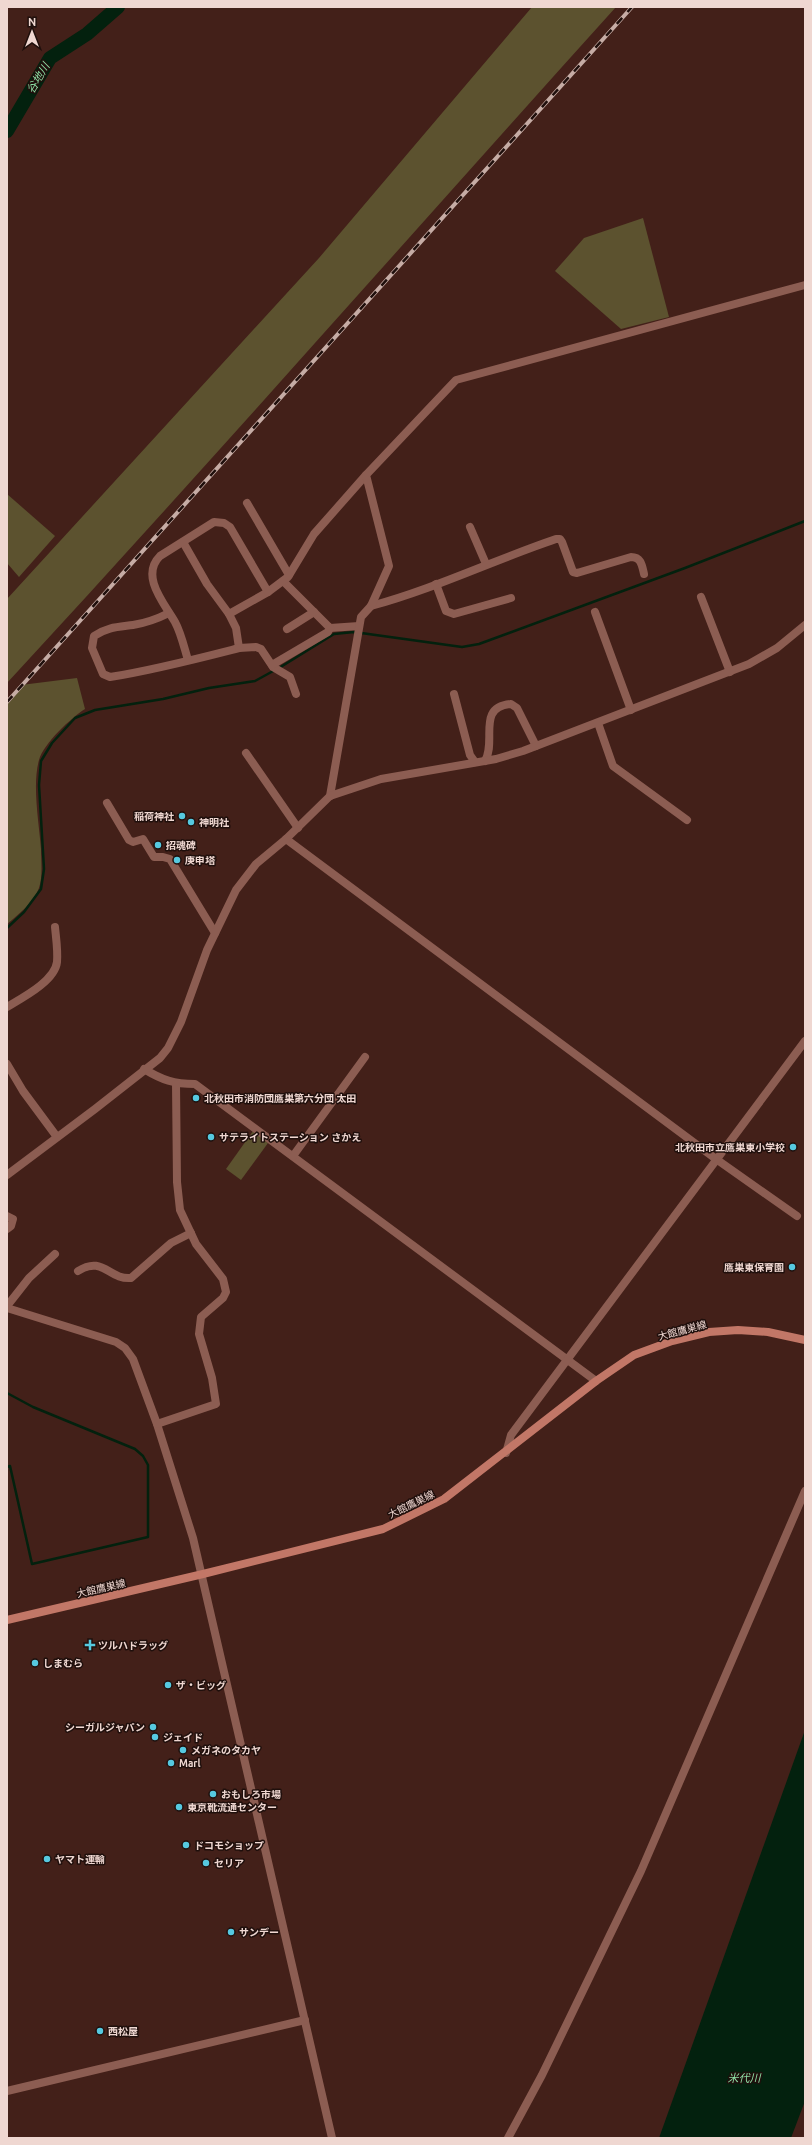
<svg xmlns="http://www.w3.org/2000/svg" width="812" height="2145" viewBox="0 0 812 2145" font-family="Ubuntu,'Noto Sans JP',sans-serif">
	<rect width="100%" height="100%" fill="#432019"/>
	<g fill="#5c522f">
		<path d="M 532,7 L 616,7 C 413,232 213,460 7,683 L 7,599 L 319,258 Z"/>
		<polygon points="643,218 669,317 621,329 555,271 584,238"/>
		<polygon points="7,494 55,536 19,577 7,563"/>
		<path d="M 77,678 L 85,709 C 71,718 44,743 39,760 C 32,785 39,822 41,849 C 41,861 43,876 39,888 C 34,902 18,915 7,924 L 7,701 L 21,685 Z"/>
		<polygon points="253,1131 268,1143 241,1180 226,1169"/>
	</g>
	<polygon fill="#03210e" points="805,1730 805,2101 791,2138 659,2138"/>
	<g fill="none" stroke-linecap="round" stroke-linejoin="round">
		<g stroke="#03210e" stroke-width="2.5">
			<polyline points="279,668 334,634 354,632 462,647 479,644 685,568 805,521"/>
			<polyline points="7,928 24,912 41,889 44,869 39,785 41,761 52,743 75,718 95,710 163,699 209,688 255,681 275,670"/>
			<polyline points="7,1393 33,1407 135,1449 143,1456 148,1465 148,1537 32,1564 10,1466 7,1467"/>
		</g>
		<polyline stroke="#03210e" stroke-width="14" points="7,131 50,58 87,34 118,7"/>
		<g stroke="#8c5d52" stroke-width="8">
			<polyline points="247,503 289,575"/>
			<polyline points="470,527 486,564"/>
			<polyline points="183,542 207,584 229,614"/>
			<polyline points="283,581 330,628 359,626"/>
			<polyline points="436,584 446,611 454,614 511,598"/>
			<polyline points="701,597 730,672"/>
			<path d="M 371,606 C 434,589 494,560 556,539 L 560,539 L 562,542 L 573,572 L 577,573 L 631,557 C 641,557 642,565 644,574"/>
			<polyline points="595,612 631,710"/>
			<path d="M 169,613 C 157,619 146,623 133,625 C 118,627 107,627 94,636 L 92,648 L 103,674 L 110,677 C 154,670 196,659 239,648 L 236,628 L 229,614 L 268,592 L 288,577 L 314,534 L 366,475"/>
			<polyline points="287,629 314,612"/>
			<polyline points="239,648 256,647 261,649 273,667 290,677 296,694"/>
			<path d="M 188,660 C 184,647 181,633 175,622 C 164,603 140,576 160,556 L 214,522 L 224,523 L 230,527 L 268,592"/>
			<polyline points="272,665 328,632 330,628"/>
			<polyline points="454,694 470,755 475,762"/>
			<polyline points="598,723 613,766 687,820"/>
			<polyline points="246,753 298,828"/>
			<path d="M 485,761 C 497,741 476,707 511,704 L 517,708 L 536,746"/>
			<polyline points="330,796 361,617 371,606 389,566 366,475 456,380 805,285"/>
			<polyline points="107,803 129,840 133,842 143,839 154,857 163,857 170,859 215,933"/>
			<polyline points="286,839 716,1159 797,1216"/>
			<path d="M 7,1007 C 22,998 55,981 57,962 C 58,950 56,938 55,927"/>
			<polyline points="7,1064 23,1091 57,1137"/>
			<path d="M 144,1069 C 162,1080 174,1084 195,1084 L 596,1381"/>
			<polyline points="293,1156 365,1057"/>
			<polyline points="7,1175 95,1109 160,1058 168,1048 181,1022 207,950 236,890 256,864 286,839 330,796 381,779 496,759 523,751 749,664 777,648 805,625"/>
			<polyline points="7,1216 13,1219 11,1226 7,1229"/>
			<path d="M 78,1271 C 103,1255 109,1280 131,1278 L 171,1243 L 191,1233"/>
			<polyline points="7,1306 29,1278 55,1254"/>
			<polyline points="7,1308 116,1342 125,1348 133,1359 157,1424 193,1538 332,2138"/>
			<polyline points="157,1424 216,1404 212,1378 199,1334 201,1317 223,1298 226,1292 223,1279 196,1244 180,1210 177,1182 176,1084"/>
			<polyline points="506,1453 511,1435 805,1041"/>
			<polyline points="7,2091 305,2020"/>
			<polyline points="508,2138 542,2075 641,1871 805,1491"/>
		</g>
		<polyline stroke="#c27767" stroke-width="8" points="7,1620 203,1574 383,1529 444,1499 596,1381 634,1355 672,1341 709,1332 738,1330 768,1332 805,1340"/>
		<g stroke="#c6aca5" stroke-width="4">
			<polyline id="rail" points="7,702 632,7"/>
		</g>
		<use href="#rail" stroke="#1f0f0c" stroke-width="2.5" stroke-dasharray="8" stroke-linecap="butt"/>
	</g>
	<g fill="#56c9e0" stroke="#1f0f0c" stroke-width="1.5">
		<circle cx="182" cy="816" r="4"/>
		<circle cx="191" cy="822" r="4"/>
		<circle cx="158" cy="845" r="4"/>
		<circle cx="177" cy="860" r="4"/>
		<circle cx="196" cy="1098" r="4"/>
		<circle cx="211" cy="1137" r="4"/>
		<circle cx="793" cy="1147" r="4"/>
		<circle cx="792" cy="1267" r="4"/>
		<path d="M88 1639h4v4h4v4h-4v4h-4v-4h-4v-4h4z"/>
		<circle cx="35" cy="1663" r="4"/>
		<circle cx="168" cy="1685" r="4"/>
		<circle cx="153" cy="1727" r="4"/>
		<circle cx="155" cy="1737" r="4"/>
		<circle cx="183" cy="1750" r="4"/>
		<circle cx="171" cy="1763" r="4"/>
		<circle cx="213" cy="1794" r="4"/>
		<circle cx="179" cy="1807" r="4"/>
		<circle cx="186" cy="1845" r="4"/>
		<circle cx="47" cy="1859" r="4"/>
		<circle cx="206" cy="1863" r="4"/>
		<circle cx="231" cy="1932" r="4"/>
		<circle cx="100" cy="2031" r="4"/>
	</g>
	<g text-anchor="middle" stroke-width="3" stroke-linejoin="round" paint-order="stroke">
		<g font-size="10" font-weight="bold" fill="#efd7d1" stroke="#1f0f0c" text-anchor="start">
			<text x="174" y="820" text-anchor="end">稲荷神社</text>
			<text x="199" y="826">神明社</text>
			<text x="166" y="849">招魂碑</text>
			<text x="185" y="864">庚申塔</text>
			<text x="204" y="1102">北秋田市消防団鷹巣第六分団 太田</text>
			<text x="219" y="1141">サテライトステーション さかえ</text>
			<text x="785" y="1151" text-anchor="end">北秋田市立鷹巣東小学校</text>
			<text x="784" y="1271" text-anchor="end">鷹巣東保育園</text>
			<text x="98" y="1649">ツルハドラッグ</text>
			<text x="43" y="1667">しまむら</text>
			<text x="176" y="1689">ザ・ビッグ</text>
			<text x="145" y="1731" text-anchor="end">シーガルジャパン</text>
			<text x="163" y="1741">ジェイド</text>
			<text x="191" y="1754">メガネのタカヤ</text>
			<text x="179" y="1767">Marl</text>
			<text x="221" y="1798">おもしろ市場</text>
			<text x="187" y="1811">東京靴流通センター</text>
			<text x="194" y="1849">ドコモショップ</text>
			<text x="55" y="1863">ヤマト運輸</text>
			<text x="214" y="1867">セリア</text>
			<text x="239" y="1936">サンデー</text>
			<text x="108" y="2035">西松屋</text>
		</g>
		<g font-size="10" fill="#efd7d1" stroke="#1f0f0c">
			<text transform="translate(682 1330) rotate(-15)" y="4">大館鷹巣線</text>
			<text transform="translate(411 1504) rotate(-26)" y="4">大館鷹巣線</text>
			<text transform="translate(101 1588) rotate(-13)" y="4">大館鷹巣線</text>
		</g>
		<g font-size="11" font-style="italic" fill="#8ddfa5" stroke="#1f0f0c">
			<text transform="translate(38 78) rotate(-59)" y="4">谷地川</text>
			<text x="744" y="2082">米代川</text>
		</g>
	</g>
	<rect width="812" height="2145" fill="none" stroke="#efd7d1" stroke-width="16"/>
	<g transform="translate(32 32)" stroke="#1f0f0c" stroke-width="3" paint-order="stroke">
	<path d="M0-3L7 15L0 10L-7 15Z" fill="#efd7d1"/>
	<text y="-6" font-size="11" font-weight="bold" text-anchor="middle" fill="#efd7d1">N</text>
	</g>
</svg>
